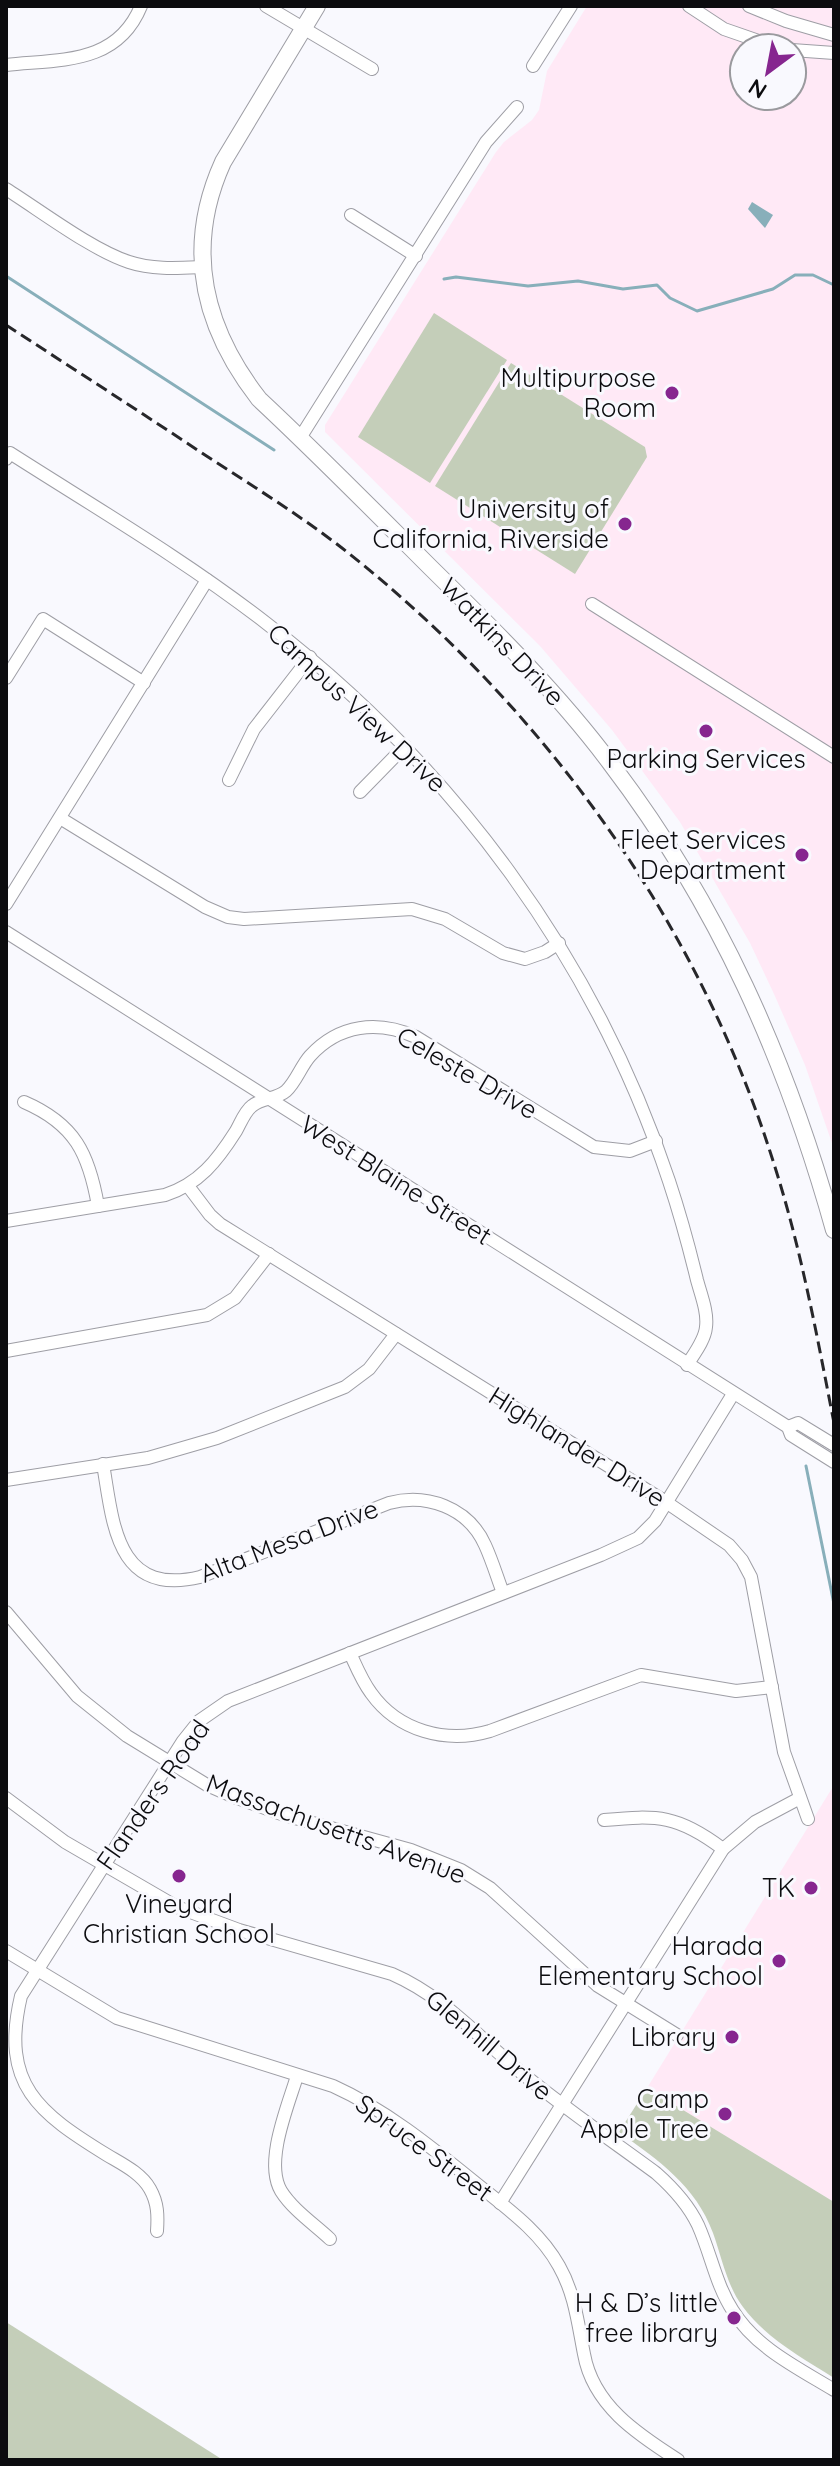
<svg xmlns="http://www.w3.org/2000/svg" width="840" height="2466" viewBox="0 0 840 2466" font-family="Quicksand,sans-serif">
	<rect width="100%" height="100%" fill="#f9f9fe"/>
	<g fill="#ffe9f6" fill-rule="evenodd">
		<path d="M 587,6 L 834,6 L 834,1149 L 805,1065 L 774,994 L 750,943 L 680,822 L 612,730 L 540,646 L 325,432 L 325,425 L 496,152 L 504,142 L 532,120 L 539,110 L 547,71 ZM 744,48 L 792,48 L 792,96 L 744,96 Z"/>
		<polygon points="834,1785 834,2202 647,2088"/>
	</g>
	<g fill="#c4ceb9">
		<polygon points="434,313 507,360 430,483 358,437"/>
		<polygon points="511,363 645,447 647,457 575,574 435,486"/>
		<path d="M 647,2088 L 834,2202 L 834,2378 C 801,2357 767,2339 743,2307 C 727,2286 722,2258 713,2233 C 696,2186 658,2160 619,2132 Z"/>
		<polygon points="6,2322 223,2460 6,2460"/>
	</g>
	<polygon fill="#88afba" points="752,202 773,215 765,228 748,209"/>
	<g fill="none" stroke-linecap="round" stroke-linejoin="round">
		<g stroke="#88afba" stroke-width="3">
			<polyline points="6,276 274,450"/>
			<polyline points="444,279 456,277 528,286 578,281 623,289 657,285 670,298 697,311 773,289 795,275 813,275 834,285"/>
			<polyline points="806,1466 834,1604"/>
		</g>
		<g stroke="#9e9ea5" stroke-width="14">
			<g id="minor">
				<polyline points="266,6 372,69"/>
				<polyline points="689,6 724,29 779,48"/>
				<polyline points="749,6 786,21 834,35"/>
				<polyline points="792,50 834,53"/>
				<path d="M 6,65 C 60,59 117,65 141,6"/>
				<polyline points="533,66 571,6"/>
				<path d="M 6,189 C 41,211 92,250 129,262 C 153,270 179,268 203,267"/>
				<polyline points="351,215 416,256"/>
				<polyline points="300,438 486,142 517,107"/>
				<path d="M 6,459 L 10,453 C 96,508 185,560 266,623 C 452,766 595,958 669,1181 C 680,1214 689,1247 697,1280 C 701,1295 708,1312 706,1327 C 705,1340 694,1354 687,1365"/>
				<polyline points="592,604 834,757"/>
				<polyline points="6,678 43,619 144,683"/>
				<polyline points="229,780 254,729 310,657"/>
				<polyline points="360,792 405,746"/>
				<polyline points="60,818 205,907 228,917 244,919 412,909 445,919 503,953 525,959 545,952 559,943"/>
				<polyline points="6,904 207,580"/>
				<polyline points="6,932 788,1427 791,1435 834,1462"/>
				<path d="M 24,1102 C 75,1124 89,1154 98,1206"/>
				<polyline points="188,1186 210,1215 220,1224 666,1502 729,1545 742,1560 751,1577 784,1752 808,1819"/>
				<path d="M 6,1221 L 165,1195 C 199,1184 217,1161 236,1131 C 240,1124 245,1111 252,1106 C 261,1098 277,1099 286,1091 C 296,1082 301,1066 310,1056 C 339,1024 378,1020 416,1037 L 594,1147 L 630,1151 L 656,1141"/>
				<polyline points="6,1351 207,1315 235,1298 269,1254"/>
				<polyline points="788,1427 798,1423 834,1445"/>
				<path d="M 103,1464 C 113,1523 116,1597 200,1577 L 389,1503 C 426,1493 468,1507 485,1545 C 492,1560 497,1577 503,1593"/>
				<polyline points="6,1480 148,1458 217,1438 345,1387 369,1369 396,1334"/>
				<polyline points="6,1612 77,1696 127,1736 207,1785 237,1798 284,1815 411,1850 461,1870 490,1888 598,1986 677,2035"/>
				<path d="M 350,1653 C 356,1666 362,1681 371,1693 C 398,1731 446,1744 490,1731 L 641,1675 L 736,1691 L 772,1687"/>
				<path d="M 6,1798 L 65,1842 L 177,1907 L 239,1930 L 392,1974 C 445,1997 480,2039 523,2074 C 566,2109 611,2140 656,2173 C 673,2188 688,2204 698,2225 C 711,2254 716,2285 733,2311 C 756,2348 798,2368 834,2390"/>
				<path d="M 604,1820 C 658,1815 678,1815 723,1849"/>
				<path d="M 6,1951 L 117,2018 L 333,2086 C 384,2109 430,2146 473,2181 C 505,2207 539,2230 559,2266 C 575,2294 578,2324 584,2354 C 593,2405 637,2434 678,2460"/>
				<path d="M 297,2076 C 288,2106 264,2162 281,2191 C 293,2210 314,2224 330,2239"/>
				<polyline points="500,2203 723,1849 755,1822 800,1798"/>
				<path d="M 157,2231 C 158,2216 158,2203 150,2189 C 141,2173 122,2164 107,2155 C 39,2113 0,2085 21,1996 L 183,1741 L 199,1721 L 228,1701 L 601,1555 L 638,1538 L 655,1521 L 733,1394"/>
			</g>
		</g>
		<g stroke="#9e9ea5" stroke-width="18">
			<path id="major" d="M 317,6 L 223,162 C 184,248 203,327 259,399 C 318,454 374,511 431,568 C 494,630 558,693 611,764 C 719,906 786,1059 834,1230"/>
		</g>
		<use href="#minor" stroke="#fff" stroke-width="12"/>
		<use href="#major" stroke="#fff" stroke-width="16"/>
		<path stroke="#27272a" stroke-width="3" stroke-dasharray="12 6" stroke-linecap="butt" d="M 6,325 C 72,368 139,411 205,455 C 251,485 298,514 342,548 C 542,705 698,920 774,1164 C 801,1248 817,1336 834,1423"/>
	</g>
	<g fill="#86268f" stroke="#f9f9fe" stroke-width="3">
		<circle cx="672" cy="393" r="8"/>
		<circle cx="625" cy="524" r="8"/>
		<circle cx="706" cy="731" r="8"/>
		<circle cx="802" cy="855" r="8"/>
		<circle cx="179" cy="1876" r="8"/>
		<circle cx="811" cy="1888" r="8"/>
		<circle cx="779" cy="1961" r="8"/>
		<circle cx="732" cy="2037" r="8"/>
		<circle cx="725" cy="2114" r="8"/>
		<circle cx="734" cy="2318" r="8"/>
	</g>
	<g text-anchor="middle" stroke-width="6" stroke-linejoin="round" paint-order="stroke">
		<g font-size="26" fill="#0c0c0f" stroke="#f9f9fe" text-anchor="end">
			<text x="656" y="387">Multipurpose<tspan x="656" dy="30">Room</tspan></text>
			<text x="609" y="518">University of<tspan x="609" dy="30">California, Riverside</tspan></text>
			<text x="706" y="768" text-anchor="middle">Parking Services</text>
			<text x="786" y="849">Fleet Services<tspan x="786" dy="30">Department</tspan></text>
			<text x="795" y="1897">TK</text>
			<text x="179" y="1913" text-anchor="middle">Vineyard<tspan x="179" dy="30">Christian School</tspan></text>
			<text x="763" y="1955">Harada<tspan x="763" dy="30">Elementary School</tspan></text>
			<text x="716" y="2046">Library</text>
			<text x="709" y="2108">Camp<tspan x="709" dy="30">Apple Tree</tspan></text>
			<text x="718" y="2312">H &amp; D’s little<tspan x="718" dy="30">free library</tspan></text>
		</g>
		<g font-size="26" fill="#0c0c0f" stroke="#f9f9fe">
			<text transform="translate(502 642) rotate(46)" y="9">Watkins Drive</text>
			<text transform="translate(357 708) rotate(43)" y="9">Campus View Drive</text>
			<text transform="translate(467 1073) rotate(30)" y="9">Celeste Drive</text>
			<text transform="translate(396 1180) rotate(32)" y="9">West Blaine Street</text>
			<text transform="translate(577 1447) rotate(32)" y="9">Highlander Drive</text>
			<text transform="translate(289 1541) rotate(-21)" y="9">Alta Mesa Drive</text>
			<text transform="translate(153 1795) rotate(-55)" y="9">Flanders Road</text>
			<text transform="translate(336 1829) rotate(20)" y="9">Massachusetts Avenue</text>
			<text transform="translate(489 2045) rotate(40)" y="9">Glenhill Drive</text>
			<text transform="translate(424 2148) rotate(36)" y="9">Spruce Street</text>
		</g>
	</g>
	<rect width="840" height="2466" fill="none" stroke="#0c0c0f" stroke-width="16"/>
	<g transform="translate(768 72) rotate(212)"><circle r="38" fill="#f9f9fe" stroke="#9a9a9e" stroke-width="2"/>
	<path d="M0-6L14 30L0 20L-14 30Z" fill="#86268f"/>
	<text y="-12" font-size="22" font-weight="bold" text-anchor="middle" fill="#0c0c0f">N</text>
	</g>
</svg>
